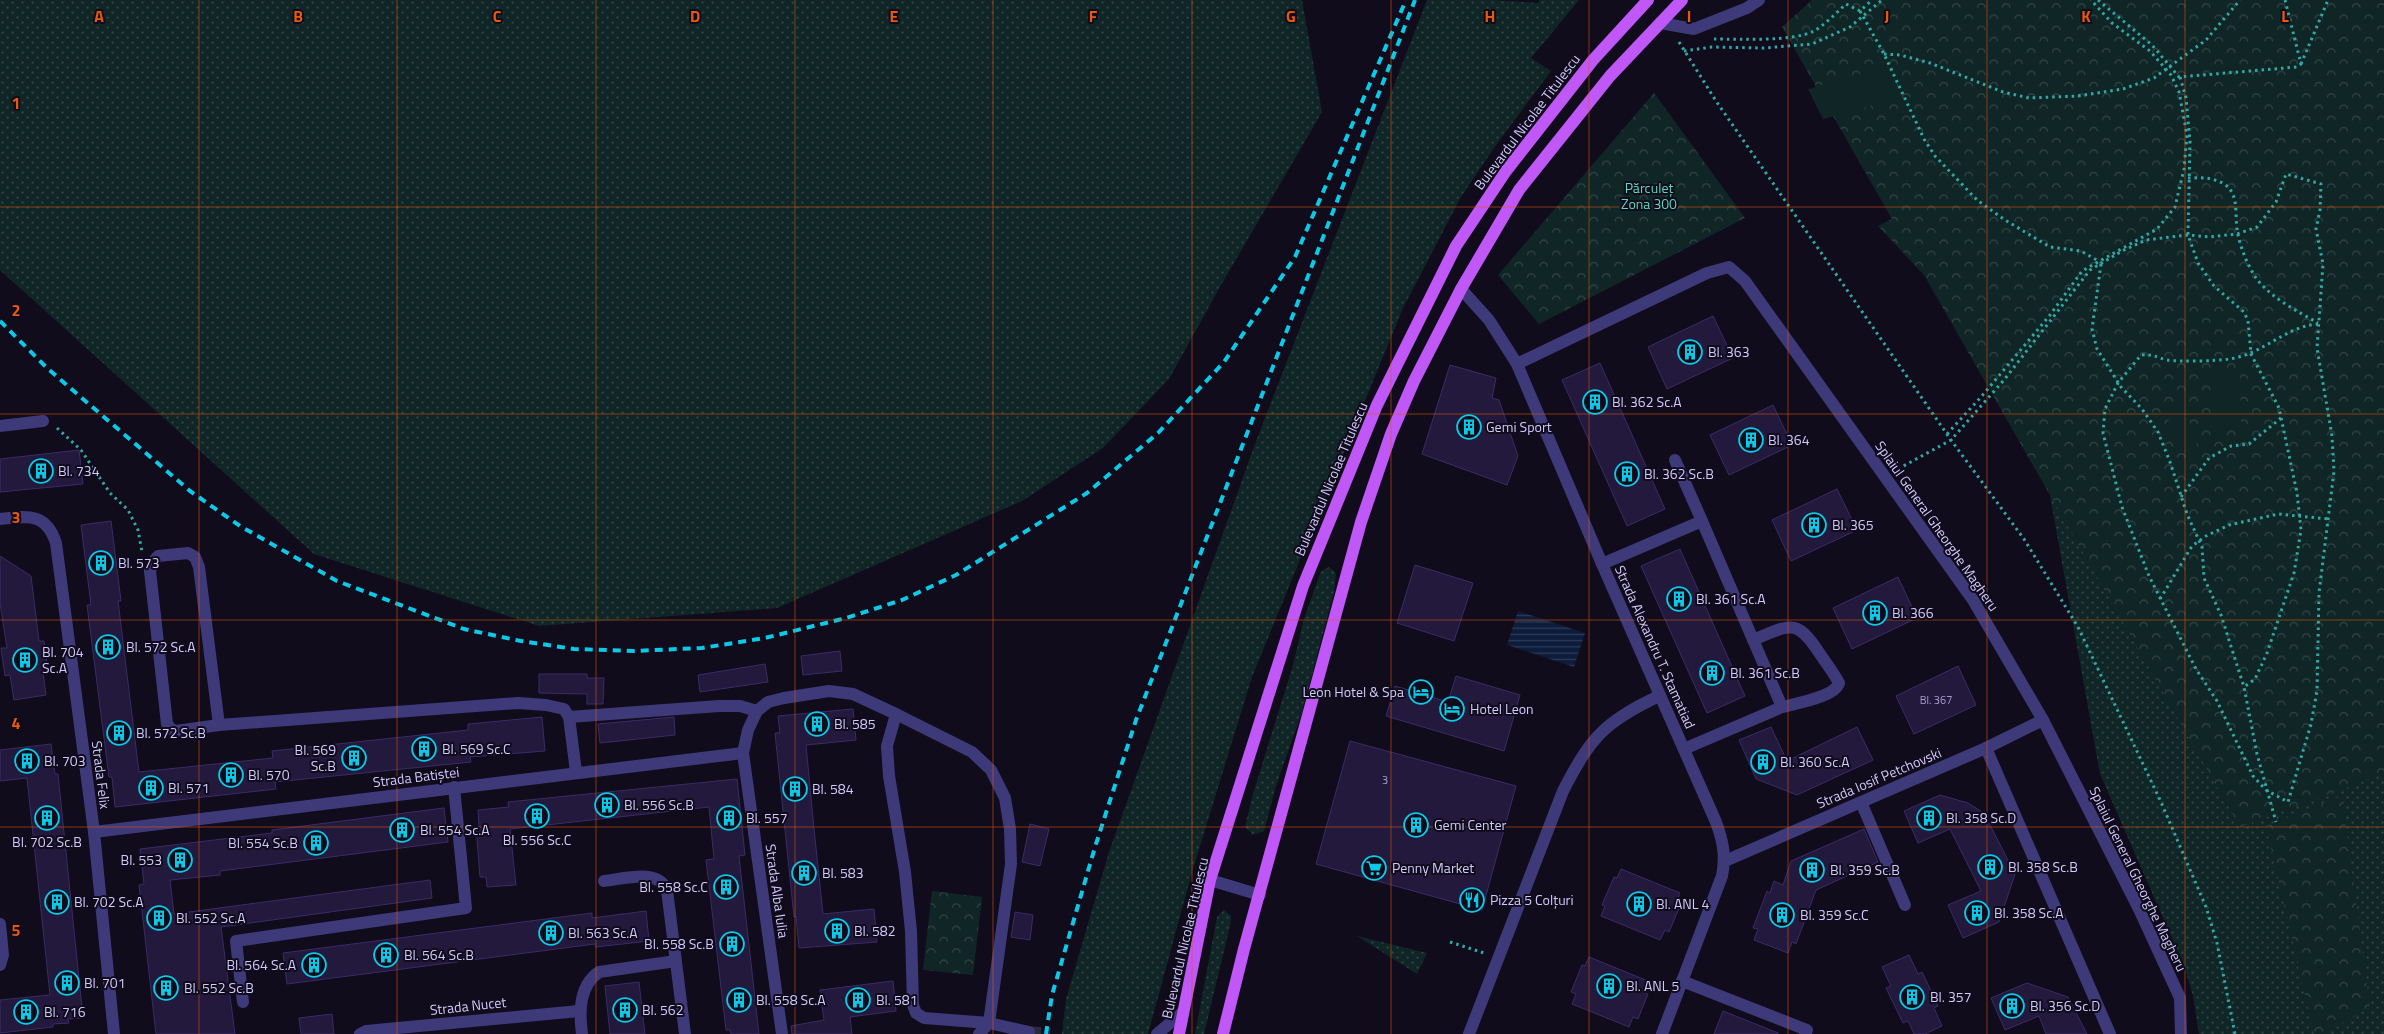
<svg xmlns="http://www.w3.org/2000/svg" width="2384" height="1034" viewBox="0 0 2384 1034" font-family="'Titillium Web',sans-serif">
	<defs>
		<pattern id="grass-dots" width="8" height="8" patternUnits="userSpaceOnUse" patternTransform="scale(1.25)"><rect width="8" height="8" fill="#102626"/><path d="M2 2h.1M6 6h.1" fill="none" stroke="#324446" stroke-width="1.8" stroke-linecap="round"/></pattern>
		<pattern id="park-crowns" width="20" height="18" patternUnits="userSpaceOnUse" patternTransform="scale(1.25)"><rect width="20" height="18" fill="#102626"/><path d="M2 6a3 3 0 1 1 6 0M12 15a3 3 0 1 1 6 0" fill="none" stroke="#324446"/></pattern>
		<pattern id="water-rules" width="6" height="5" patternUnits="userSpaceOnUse" patternTransform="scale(1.25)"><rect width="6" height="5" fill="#0d1c3b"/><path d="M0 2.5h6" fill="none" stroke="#2f3c58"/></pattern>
	</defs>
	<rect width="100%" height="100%" fill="#100c1c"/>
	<g fill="url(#grass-dots)">
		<polygon points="0,0 1302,0 1322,112 1221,285 1169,379 1103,448 1022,501 777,608 539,626 314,554 0,270"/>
		<polygon points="1427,0 1492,0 1538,3 1540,0 1579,0 1531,58 1551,71 1496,145 1461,197 1403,308 1252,677 1192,872 1148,1034 1062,1034 1066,999 1109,852 1255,444"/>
		<polygon points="2384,0 2384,1034 2199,1034 2193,996 2185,968 2100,774 2014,295"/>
		<polygon points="1329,567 1336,573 1334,592 1302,712 1276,786 1264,831 1253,835 1245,827 1253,794 1293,665 1304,619 1321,571"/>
		<polygon points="1224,910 1231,916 1231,922 1204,1034 1195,1034 1217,917"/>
		<polygon points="1357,936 1427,953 1417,974"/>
	</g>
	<g fill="url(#park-crowns)">
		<polygon points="1812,0 2384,0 2384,774 2240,827 1924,275 1878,226 1892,219 1782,27"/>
		<polygon points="1654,93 1745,218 1539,324 1498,275"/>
		<polygon points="2342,796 2370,1007 2325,1034 2314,1034 2266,826"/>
		<polygon points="932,891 982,897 973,975 923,970"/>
	</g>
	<g fill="#102626">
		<polygon points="1889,66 1902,97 1823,119 1808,89"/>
		<polygon points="2240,370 2241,428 2212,430 2210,374"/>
		<polygon points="2184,406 2197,445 2179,452 2166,412"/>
	</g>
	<polygon fill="url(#water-rules)" points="1518,611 1585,633 1574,667 1507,645"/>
	<g fill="#22193c" stroke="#3a2c67">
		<polygon points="1713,316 1733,358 1667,389 1648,347"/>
		<polygon points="1600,363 1665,509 1627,526 1562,380"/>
		<polygon points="1450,365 1496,378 1492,398 1499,400 1518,456 1507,485 1422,454"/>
		<polygon points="1773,405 1792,445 1729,475 1710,435"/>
		<polygon points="79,450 83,484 0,492 0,459"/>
		<polygon points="1837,489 1857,530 1791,561 1772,520"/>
		<polygon points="111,521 121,601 118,601 139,772 273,758 272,751 468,730 468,724 542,717 545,751 470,757 471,762 275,782 276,789 115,807 112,777 109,777 87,605 91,605 81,525"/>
		<polygon points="1680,549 1745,696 1707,713 1641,566"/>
		<polygon points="0,556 31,576 39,641 44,641 48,672 43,672 46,695 14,700 10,675 5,676 1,648 7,648 0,603"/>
		<polygon points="1415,565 1473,583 1454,641 1397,623"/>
		<polygon points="1898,577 1917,618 1852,649 1833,608"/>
		<polygon points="840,651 842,671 803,675 801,656"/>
		<polygon points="765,664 768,682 700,692 698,675"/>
		<polygon points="1958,666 1976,705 1914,734 1896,696"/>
		<polygon points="539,674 587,674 587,678 604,678 603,704 587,704 587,694 539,693"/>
		<polygon points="1456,676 1520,695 1504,751 1386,716 1395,686 1448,702"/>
		<polygon points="853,709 856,740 806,745 814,829 823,914 874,909 877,942 799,948 796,916 794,917 775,733 780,733 778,716"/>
		<polygon points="674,717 675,735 600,743 598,724"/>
		<polygon points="1771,727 1787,761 1857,727 1873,760 1797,795 1756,779 1739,740"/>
		<polygon points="1350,741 1516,786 1482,910 1316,864"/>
		<polygon points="51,744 55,774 58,774 83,1018 68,1019 69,1023 53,1024 53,1027 0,1033 0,1000 50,995 27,778 0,781 0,750"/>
		<polygon points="737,779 745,855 739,856 759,1034 731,1034 730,1030 726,1030 706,860 714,859 709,807 510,829 516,885 487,887 486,877 480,877 476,827 479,827 478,810 509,807 508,802"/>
		<polygon points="1940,795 1968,803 1984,813 2015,874 1999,922 1963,938 1948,905 1981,891 1950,829 1918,843 1904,811"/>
		<polygon points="444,808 448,842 220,871 220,875 170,880 174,914 430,880 432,898 221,927 235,1034 156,1034 139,885 144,884 140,849 272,833 272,830"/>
		<polygon points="1030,824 1049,829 1040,866 1022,862"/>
		<polygon points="1864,829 1878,862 1816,890 1796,944 1792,942 1788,953 1754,940 1758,929 1753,928 1767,891 1770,893 1774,881 1783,885 1791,861"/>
		<polygon points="1621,869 1680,893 1675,904 1680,906 1669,932 1665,930 1660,940 1601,916 1605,906 1602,905 1614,877 1617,878"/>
		<polygon points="646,911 649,941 596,947 595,944 287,984 283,953 592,913 592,918"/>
		<polygon points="1015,912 1033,915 1030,940 1011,937"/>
		<polygon points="1909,955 1918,974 1922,972 1938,1006 1934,1008 1942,1026 1925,1034 1914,1034 1908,1021 1903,1023 1886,988 1891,986 1882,967"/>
		<polygon points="1589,957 1648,981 1643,992 1648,994 1638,1019 1633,1017 1629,1027 1572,1004 1576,994 1571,992 1582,965 1585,966"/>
		<polygon points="893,981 896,1011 850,1017 852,1034 792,1034 791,1026 824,1020 820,990"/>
		<polygon points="639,982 645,1034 610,1034 605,986"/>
		<polygon points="2027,983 2068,997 2087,1034 2046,1034 2039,1016 2005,1030 1991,998"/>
		<polygon points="1723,1011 1778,1033 1778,1034 1714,1034"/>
		<polygon points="332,1014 334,1034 301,1034 299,1018"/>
	</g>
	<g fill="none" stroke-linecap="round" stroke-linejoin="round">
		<polyline stroke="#2d283e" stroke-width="12" stroke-dasharray="12 6" stroke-linecap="butt" points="1029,1032 1050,1034"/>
		<g stroke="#32a8a5" stroke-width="3" stroke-dasharray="2.5 4" stroke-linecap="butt">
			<polyline points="2098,0 2152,45 2179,77 2297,67 2301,64 2285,0"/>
			<polyline points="1860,11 1884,54 1924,139 1935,156 1977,200 2005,220 2050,247 2081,251 2100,262"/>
			<path d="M 1714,39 C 1740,39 1792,42 1814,31 C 1826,24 1836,13 1846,4 L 1860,11 L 1872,0"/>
			<polyline points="1679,42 1716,101 1951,440 2024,539 2078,627 2161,802 2206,907 2217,943 2235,1034"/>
			<polyline points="1684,51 1712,47 1764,48 1812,44 1850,27 1882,0"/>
			<polyline points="1884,54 1900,55 1930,63 2003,92 2029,98 2078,96 2123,89 2154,78 2206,40 2240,0"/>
			<polyline points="2301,64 2328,0"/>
			<polyline points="2180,77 2186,98 2190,142 2188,235 2198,263 2214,286 2244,312 2248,321 2251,354 2279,408 2297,493 2301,530 2294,573 2267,653 2255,679 2244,687"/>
			<path d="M 2188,178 C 2197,178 2207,177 2215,180 C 2243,188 2233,214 2238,235 C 2241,249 2248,266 2256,278 C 2271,298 2297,311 2318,323"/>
			<polyline points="2101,264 2092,329 2097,349 2121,387 2142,409 2158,432 2170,462 2187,514 2202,547 2204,578 2221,615 2244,687 2257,754 2276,822"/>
			<polyline points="57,428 81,450 110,493 128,510 138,530 142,552"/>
			<polyline points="1947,434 1981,397 2050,315 2082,271 2157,229 2175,207 2184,169 2187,135 2179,92 2171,75 2150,51 2112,23 2091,0"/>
			<path d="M 1898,469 L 1951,440 L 2004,380 L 2090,270 L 2122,251 L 2146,240 L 2188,235 L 2209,237 L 2237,234 L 2257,227 L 2276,202 L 2286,174 L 2321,184 L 2320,210 L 2316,229 L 2323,264 L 2317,348 L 2332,436 L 2334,471 L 2319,593 L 2317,691 L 2311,724 L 2288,802 L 2266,790 L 2253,776 L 2217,701 L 2196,669 L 2149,576 L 2122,507 L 2103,433 L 2105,409 L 2118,383 L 2141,355 C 2153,354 2156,357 2167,360 C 2180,362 2215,361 2229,359 C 2262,355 2286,326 2318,324"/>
			<polyline points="2181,497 2209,458 2231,446 2249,444 2281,418"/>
			<polyline points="2160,599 2192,546 2206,536 2229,525 2278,514 2329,519"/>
			<polyline points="1450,942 1484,953"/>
		</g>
		<g stroke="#3e3979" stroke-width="12">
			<polyline points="1660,23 1694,29 1747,8 1759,0"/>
			<path d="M 1461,289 L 1489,320 L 1517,364 L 1602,564 L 1716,822 C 1723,841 1726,856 1722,876 L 1662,1034"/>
			<polyline points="1517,364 1707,273 1729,267 1745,281 1973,600 2043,720 2139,909 2180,998 2181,1034"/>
			<polyline points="0,426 43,421"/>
			<polyline points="1675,460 1702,521"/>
			<path d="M 0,519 C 27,516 46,512 56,543 L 94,832 L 114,1034"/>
			<polyline points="1602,564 1702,521 1782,707 1684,749"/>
			<path d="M 1753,640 C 1790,625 1796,617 1820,654 C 1826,663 1834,673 1839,683 C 1835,697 1794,704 1782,707"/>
			<polyline points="896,714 887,746 889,776 905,872 911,931 913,1005 916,1013 924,1018 989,1023 1029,1032"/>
			<polyline points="569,717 719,706 740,706 757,711"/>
			<polyline points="219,725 199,567 195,557 188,553 158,556 153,562 150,571 167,724 171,729 176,731 219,725 518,703 546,705 564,709 569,717 576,772"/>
			<polyline points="1986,748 2110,1034"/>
			<polyline points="1861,802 1905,905"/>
			<polyline points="94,832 743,753"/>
			<polyline points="1725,861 1986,748 2043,720"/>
			<polyline points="1210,880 1260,895"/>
			<path d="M 604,881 C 624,879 658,868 667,890 L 685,1034"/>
			<polyline points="0,924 3,955 0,965"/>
			<polyline points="1682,981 1807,1030 1805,1034"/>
			<polyline points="243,1002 236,941 466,908 454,787"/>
			<polyline points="360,1034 366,1031 579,1011"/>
			<path d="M 582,1034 C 579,1011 579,986 599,972 L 676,961"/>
			<polyline points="782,1034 743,753 748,730 757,711 768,702 784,698 829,691 853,694 896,714 972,752 991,770 1005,798 1010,829 1011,864 989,1023 979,1034"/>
			<polyline points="1157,1034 1182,1013"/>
			<path d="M 1469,1034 L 1563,791 C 1591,737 1604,722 1659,696"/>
		</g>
		<g stroke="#c057f7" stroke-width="12">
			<polyline points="1179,1034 1210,880 1303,586 1377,405 1456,246 1506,171 1593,60 1648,0"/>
			<polyline points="1223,1034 1244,949 1361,522 1391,434 1414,381 1461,289 1519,190 1610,76 1682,0"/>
		</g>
		<g stroke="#0bcae7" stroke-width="4" stroke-dasharray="8 6" stroke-linecap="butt">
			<polyline points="0,321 47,368 190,491 240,526 337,581 464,629 521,641 574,649 634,651 702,648 765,638 846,618 902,600 956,575 1087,493 1158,433 1224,362 1295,257 1406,0"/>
			<polyline points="1046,1034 1052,995 1095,847 1136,720 1415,0"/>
		</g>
	</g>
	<path fill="none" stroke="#e8590c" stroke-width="1" stroke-opacity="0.55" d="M 199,0 L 199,1034M 397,0 L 397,1034M 596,0 L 596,1034M 795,0 L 795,1034M 993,0 L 993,1034M 1192,0 L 1192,1034M 1391,0 L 1391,1034M 1589,0 L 1589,1034M 1788,0 L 1788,1034M 1987,0 L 1987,1034M 2185,0 L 2185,1034M 0,207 L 2384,207M 0,414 L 2384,414M 0,620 L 2384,620M 0,827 L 2384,827"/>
	<defs>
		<g id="building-ring" transform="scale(1.25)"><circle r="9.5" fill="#100c1c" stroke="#0bcae7" stroke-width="1.5"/><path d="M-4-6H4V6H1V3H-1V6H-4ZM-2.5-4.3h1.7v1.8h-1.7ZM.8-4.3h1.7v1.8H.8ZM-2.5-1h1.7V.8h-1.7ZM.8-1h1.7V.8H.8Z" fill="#0bcae7"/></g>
		<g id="hotel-ring" transform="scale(1.25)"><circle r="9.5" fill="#100c1c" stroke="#0bcae7" stroke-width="1.5"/><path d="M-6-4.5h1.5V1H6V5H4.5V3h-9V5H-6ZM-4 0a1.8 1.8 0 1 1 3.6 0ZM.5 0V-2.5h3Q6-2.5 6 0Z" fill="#0bcae7"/></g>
		<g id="supermarket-ring" transform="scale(1.25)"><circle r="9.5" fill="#100c1c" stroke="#0bcae7" stroke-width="1.5"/><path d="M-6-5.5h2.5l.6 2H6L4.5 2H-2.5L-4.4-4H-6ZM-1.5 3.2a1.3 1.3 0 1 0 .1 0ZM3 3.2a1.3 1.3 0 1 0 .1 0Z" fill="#0bcae7"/></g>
		<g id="restaurant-ring" transform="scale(1.25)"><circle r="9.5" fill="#100c1c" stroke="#0bcae7" stroke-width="1.5"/><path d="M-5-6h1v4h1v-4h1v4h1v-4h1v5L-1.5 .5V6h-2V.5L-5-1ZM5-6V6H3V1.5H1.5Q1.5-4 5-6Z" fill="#0bcae7"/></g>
	</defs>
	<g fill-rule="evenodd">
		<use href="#building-ring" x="1690" y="352"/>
		<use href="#building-ring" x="1595" y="402"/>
		<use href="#building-ring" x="1469" y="427"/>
		<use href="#building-ring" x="1751" y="440"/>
		<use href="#building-ring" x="41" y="471"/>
		<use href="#building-ring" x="1627" y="474"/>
		<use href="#building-ring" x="1814" y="525"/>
		<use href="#building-ring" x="101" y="563"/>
		<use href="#building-ring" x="1679" y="599"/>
		<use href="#building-ring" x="1875" y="613"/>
		<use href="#building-ring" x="108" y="647"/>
		<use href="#building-ring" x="25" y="660"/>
		<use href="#building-ring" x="1712" y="673"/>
		<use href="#hotel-ring" x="1421" y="692"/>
		<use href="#hotel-ring" x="1452" y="709"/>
		<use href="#building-ring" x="817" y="724"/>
		<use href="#building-ring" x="119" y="733"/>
		<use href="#building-ring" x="424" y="749"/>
		<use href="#building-ring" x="354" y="758"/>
		<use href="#building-ring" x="27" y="761"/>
		<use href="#building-ring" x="1763" y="762"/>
		<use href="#building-ring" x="231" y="775"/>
		<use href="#building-ring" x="151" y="788"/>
		<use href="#building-ring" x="795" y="789"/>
		<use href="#building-ring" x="607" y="805"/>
		<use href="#building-ring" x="537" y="816"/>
		<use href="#building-ring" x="47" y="818"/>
		<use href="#building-ring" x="729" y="818"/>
		<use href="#building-ring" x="1929" y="818"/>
		<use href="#building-ring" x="1416" y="825"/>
		<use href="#building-ring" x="402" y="830"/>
		<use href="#building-ring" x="316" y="843"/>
		<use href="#building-ring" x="180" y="860"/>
		<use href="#building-ring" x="1990" y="867"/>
		<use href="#supermarket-ring" x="1374" y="868"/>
		<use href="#building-ring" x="1812" y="870"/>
		<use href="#building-ring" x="804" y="873"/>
		<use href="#building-ring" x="726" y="887"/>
		<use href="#restaurant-ring" x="1472" y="900"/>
		<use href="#building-ring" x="57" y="902"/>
		<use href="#building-ring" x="1639" y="904"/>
		<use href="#building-ring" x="1977" y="913"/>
		<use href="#building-ring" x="1782" y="915"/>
		<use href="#building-ring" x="159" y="918"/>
		<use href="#building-ring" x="837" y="931"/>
		<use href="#building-ring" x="551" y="933"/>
		<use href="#building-ring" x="732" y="944"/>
		<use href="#building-ring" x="386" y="955"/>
		<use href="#building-ring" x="314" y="965"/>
		<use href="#building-ring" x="67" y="983"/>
		<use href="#building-ring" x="1609" y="986"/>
		<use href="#building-ring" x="166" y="988"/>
		<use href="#building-ring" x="1912" y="997"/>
		<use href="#building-ring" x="739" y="1000"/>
		<use href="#building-ring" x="858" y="1000"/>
		<use href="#building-ring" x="2012" y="1006"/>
		<use href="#building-ring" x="625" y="1010"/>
		<use href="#building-ring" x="26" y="1012"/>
	</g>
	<g text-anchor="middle" stroke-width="4" stroke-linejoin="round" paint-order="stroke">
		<g font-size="11" fill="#a69ecc">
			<text x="1936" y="704">Bl. 367</text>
			<text x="1385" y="784">3</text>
		</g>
		<g font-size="14" fill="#d2cafc" stroke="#100c1c">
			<text transform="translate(1527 122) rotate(-53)" y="5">Bulevardul Nicolae Titulescu</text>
			<text transform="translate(1331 479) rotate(-67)" y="5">Bulevardul Nicolae Titulescu</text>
			<text transform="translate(1937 526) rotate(55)" y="5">Splaiul General Gheorghe Magheru</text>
			<text transform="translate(1655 647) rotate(66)" y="5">Strada Alexandru T. Stamatiad</text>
			<text transform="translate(101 775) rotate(83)" y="5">Strada Felix</text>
			<text transform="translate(416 777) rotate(-7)" y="5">Strada Batiștei</text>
			<text transform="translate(1879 778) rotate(-23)" y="5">Strada Iosif Petchovski</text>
			<text transform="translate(2138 879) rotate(64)" y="5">Splaiul General Gheorghe Magheru</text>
			<text transform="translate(777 891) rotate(82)" y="5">Strada Alba Iulia</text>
			<text transform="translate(1185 938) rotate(-77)" y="5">Bulevardul Nicolae Titulescu</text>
			<text transform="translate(468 1006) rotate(-6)" y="5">Strada Nucet</text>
		</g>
		<g font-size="14" fill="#5bd8bd" stroke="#100c1c">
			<text x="1649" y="193">Părculeț<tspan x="1649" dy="16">Zona 300</tspan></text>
		</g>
		<g font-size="14" fill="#d2cafc" stroke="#100c1c" text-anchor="start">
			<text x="1708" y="357">Bl. 363</text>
			<text x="1612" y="407">Bl. 362 Sc.A</text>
			<text x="1486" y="432">Gemi Sport</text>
			<text x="1768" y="445">Bl. 364</text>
			<text x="58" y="476">Bl. 734</text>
			<text x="1644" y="479">Bl. 362 Sc.B</text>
			<text x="1832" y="530">Bl. 365</text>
			<text x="118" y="568">Bl. 573</text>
			<text x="1696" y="604">Bl. 361 Sc.A</text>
			<text x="1892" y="618">Bl. 366</text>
			<text x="126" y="652">Bl. 572 Sc.A</text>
			<text x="42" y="657">Bl. 704<tspan x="42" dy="16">Sc.A</tspan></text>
			<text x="1730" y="678">Bl. 361 Sc.B</text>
			<text x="1404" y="697" text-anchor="end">Leon Hotel &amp; Spa</text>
			<text x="1470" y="714">Hotel Leon</text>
			<text x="834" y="729">Bl. 585</text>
			<text x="136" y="738">Bl. 572 Sc.B</text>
			<text x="442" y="754">Bl. 569 Sc.C</text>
			<text x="336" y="755" text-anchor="end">Bl. 569<tspan x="336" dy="16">Sc.B</tspan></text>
			<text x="44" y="766">Bl. 703</text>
			<text x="1780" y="767">Bl. 360 Sc.A</text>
			<text x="248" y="780">Bl. 570</text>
			<text x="168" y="793">Bl. 571</text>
			<text x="812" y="794">Bl. 584</text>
			<text x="624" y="810">Bl. 556 Sc.B</text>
			<text x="746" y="823">Bl. 557</text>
			<text x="1946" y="823">Bl. 358 Sc.D</text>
			<text x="1434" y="830">Gemi Center</text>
			<text x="420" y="835">Bl. 554 Sc.A</text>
			<text x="537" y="845" text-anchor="middle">Bl. 556 Sc.C</text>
			<text x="47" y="847" text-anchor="middle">Bl. 702 Sc.B</text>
			<text x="298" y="848" text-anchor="end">Bl. 554 Sc.B</text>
			<text x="162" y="865" text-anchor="end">Bl. 553</text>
			<text x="2008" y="872">Bl. 358 Sc.B</text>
			<text x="1392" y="873">Penny Market</text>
			<text x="1830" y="875">Bl. 359 Sc.B</text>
			<text x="822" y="878">Bl. 583</text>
			<text x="708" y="892" text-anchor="end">Bl. 558 Sc.C</text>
			<text x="1490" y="905">Pizza 5 Colțuri</text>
			<text x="74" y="907">Bl. 702 Sc.A</text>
			<text x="1656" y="909">Bl. ANL 4</text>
			<text x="1994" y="918">Bl. 358 Sc.A</text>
			<text x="1800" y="920">Bl. 359 Sc.C</text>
			<text x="176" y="923">Bl. 552 Sc.A</text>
			<text x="854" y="936">Bl. 582</text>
			<text x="568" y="938">Bl. 563 Sc.A</text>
			<text x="714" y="949" text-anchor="end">Bl. 558 Sc.B</text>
			<text x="404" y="960">Bl. 564 Sc.B</text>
			<text x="296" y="970" text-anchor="end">Bl. 564 Sc.A</text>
			<text x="84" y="988">Bl. 701</text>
			<text x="1626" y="991">Bl. ANL 5</text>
			<text x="184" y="993">Bl. 552 Sc.B</text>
			<text x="1930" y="1002">Bl. 357</text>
			<text x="756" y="1005">Bl. 558 Sc.A</text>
			<text x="876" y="1005">Bl. 581</text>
			<text x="2030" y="1011">Bl. 356 Sc.D</text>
			<text x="642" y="1015">Bl. 562</text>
			<text x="44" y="1017">Bl. 716</text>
		</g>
	</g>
	<g font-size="16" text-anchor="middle" font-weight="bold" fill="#e8590c" stroke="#100c1c" stroke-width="4" stroke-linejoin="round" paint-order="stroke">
		<text x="99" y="22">A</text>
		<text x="298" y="22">B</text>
		<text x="497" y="22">C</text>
		<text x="695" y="22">D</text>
		<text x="894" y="22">E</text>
		<text x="1093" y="22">F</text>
		<text x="1291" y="22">G</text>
		<text x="1490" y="22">H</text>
		<text x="1689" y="22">I</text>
		<text x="1887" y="22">J</text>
		<text x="2086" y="22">K</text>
		<text x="2285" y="22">L</text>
		<text x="16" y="109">1</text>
		<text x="16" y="316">2</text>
		<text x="16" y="523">3</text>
		<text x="16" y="729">4</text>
		<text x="16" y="936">5</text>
	</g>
</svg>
